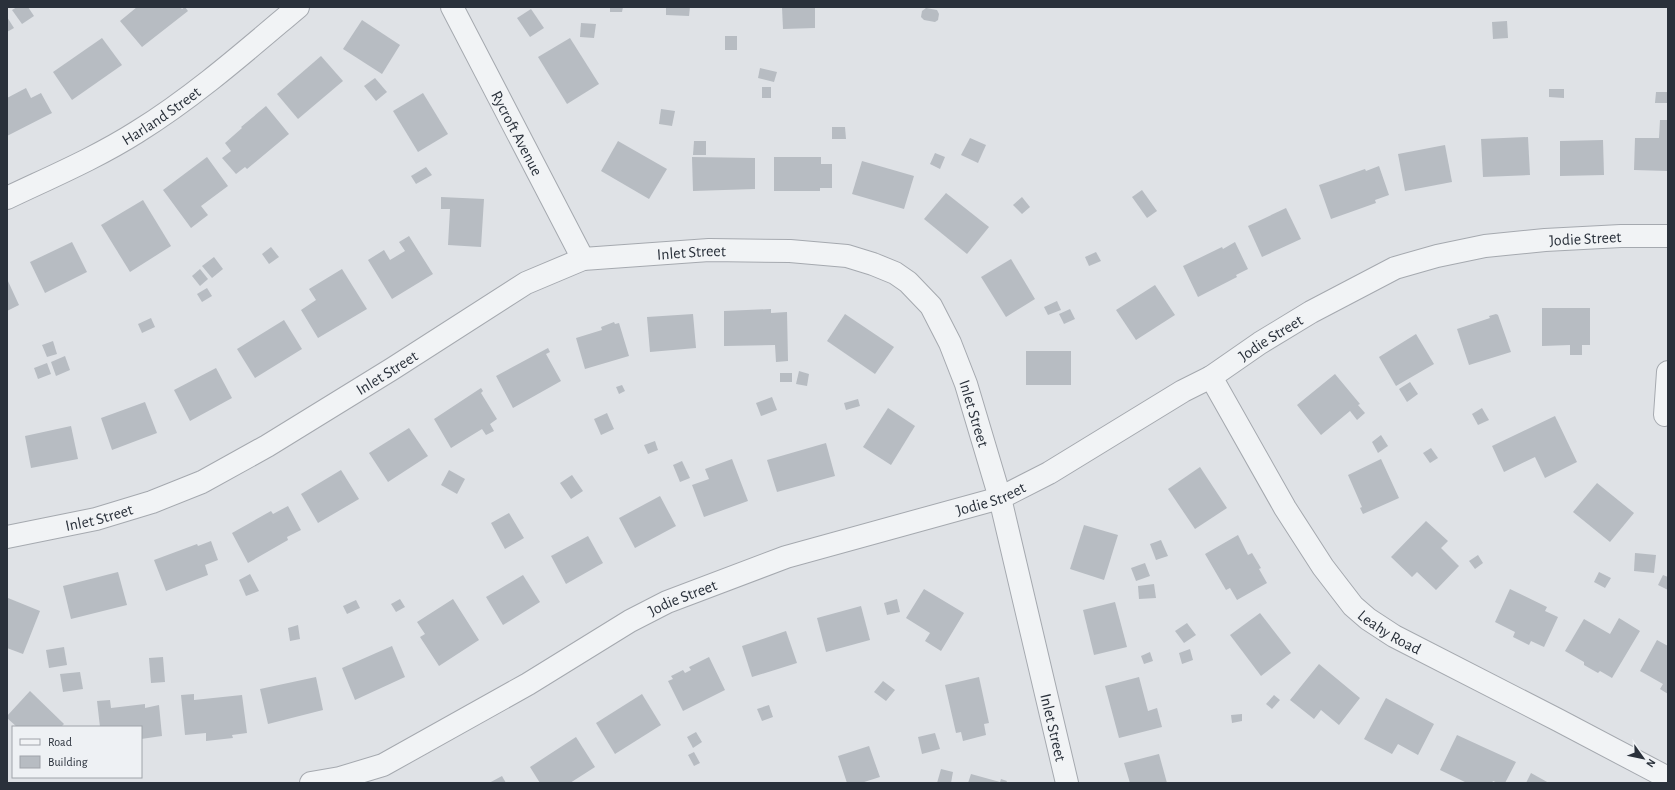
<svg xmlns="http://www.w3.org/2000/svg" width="1675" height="790" viewBox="0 0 1675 790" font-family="'Alegreya Sans',sans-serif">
	<rect width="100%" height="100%" fill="#dfe2e6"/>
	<g fill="#b7bcc2">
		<polygon points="17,7 28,7 34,16 22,24 12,10"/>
		<polygon points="137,7 180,7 182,9 185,7 188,11 142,47 120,21"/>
		<polygon points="610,7 623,7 622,12 610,12"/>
		<polygon points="666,7 690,7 689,16 666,15"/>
		<polygon points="782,7 815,7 815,28 783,29"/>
		<polygon points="926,8 937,10 939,14 938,20 935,22 924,20 921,17 922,11"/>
		<polygon points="531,9 544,28 530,37 517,18"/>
		<polygon points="7,17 14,28 7,32"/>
		<polygon points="362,20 400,45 382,74 343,49"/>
		<polygon points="1507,21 1508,38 1493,39 1492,22"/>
		<polygon points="581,23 596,24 594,38 580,37"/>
		<rect x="725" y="36" width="12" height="14"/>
		<polygon points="102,38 122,65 72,100 53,72"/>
		<polygon points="570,38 599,84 567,104 538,57"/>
		<polygon points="321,56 343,81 298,119 277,94"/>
		<polygon points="760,68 777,72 774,82 758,78"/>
		<polygon points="375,78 387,92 376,101 364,86"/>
		<rect x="762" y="87" width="9" height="11"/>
		<polygon points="26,88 31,98 41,93 52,113 7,136 7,98"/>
		<polygon points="1549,89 1564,89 1564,98 1549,97"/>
		<polygon points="1656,92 1668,92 1668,103 1655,103"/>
		<polygon points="423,93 448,134 418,152 393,111"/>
		<polygon points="266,106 289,134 247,169 245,167 236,174 222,158 231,151 225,143 242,128 241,127"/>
		<polygon points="661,109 675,111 672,126 659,124"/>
		<polygon points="1660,120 1668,120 1668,171 1634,170 1635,138 1659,138"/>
		<polygon points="832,127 845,127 846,139 832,139"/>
		<polygon points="1528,137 1530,175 1483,177 1481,139"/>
		<polygon points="970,138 986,145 978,163 961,155"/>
		<polygon points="1603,140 1604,175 1560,176 1560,141"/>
		<polygon points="618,141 667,169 649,199 601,171"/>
		<polygon points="694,141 706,141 706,155 693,155"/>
		<polygon points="1445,145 1452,182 1405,191 1398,154"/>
		<polygon points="935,153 945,157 940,169 930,164"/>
		<polygon points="207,157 228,186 201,206 208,215 191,228 163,190"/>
		<polygon points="692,157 755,158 755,189 693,191"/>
		<polygon points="774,157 821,157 821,164 832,164 832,188 820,188 820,191 774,191"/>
		<polygon points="862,161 914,176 904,209 852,194"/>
		<polygon points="1379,166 1389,195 1375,200 1376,203 1331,219 1319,185 1365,169 1366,171"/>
		<polygon points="426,167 432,175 416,184 411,176"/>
		<polygon points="1142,190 1157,211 1147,218 1132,197"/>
		<polygon points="946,193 989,227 967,254 924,219"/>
		<polygon points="441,197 484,199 481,247 448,245 450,209 441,209"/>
		<polygon points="1022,197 1030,207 1022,214 1013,205"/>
		<polygon points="143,200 171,246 130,272 101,225"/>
		<polygon points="1286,208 1301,239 1262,257 1248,226"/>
		<polygon points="409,236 433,274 392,299 368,260 384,250 390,260 405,251 399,242"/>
		<polygon points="72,242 87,272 45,293 30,262"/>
		<polygon points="1235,242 1248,269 1236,275 1237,277 1198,297 1183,266 1222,247 1223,249"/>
		<polygon points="271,247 279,257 269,264 262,254"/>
		<polygon points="1096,252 1101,261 1089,266 1085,257"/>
		<polygon points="214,257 223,269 212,278 202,266"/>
		<polygon points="1011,259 1035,299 1006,317 981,277"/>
		<polygon points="200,269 208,279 200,286 192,276"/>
		<polygon points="342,269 367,309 318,338 301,310 316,300 309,289"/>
		<polygon points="7,279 19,305 7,311"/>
		<polygon points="1155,285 1175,315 1136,340 1116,310"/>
		<polygon points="207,288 212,296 202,302 197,294"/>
		<polygon points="1057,301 1061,310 1048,315 1044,307"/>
		<polygon points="1542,308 1590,308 1590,345 1582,345 1582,355 1570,355 1570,345 1542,346"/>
		<polygon points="771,309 771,313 787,312 788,361 776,362 775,345 724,346 724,311"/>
		<polygon points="1070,309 1075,319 1064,324 1059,314"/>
		<polygon points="693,314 696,348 650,352 647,317"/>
		<polygon points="845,314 894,347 875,374 827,341"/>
		<polygon points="1496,314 1498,315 1511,352 1469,365 1457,329 1490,318 1489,316"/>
		<polygon points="151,318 155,327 142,333 138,324"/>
		<polygon points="284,320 302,349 255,378 237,349"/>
		<polygon points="614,322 615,324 619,323 629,356 585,369 576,338 602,330 601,327"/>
		<polygon points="1416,334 1434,364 1396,386 1379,357"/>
		<polygon points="53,341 57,354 47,357 42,345"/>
		<polygon points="548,348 550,352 546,354 561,381 513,408 496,376"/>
		<rect x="1026" y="351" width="45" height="34"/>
		<polygon points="65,356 70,370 56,376 51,362"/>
		<polygon points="47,363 51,374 38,379 34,368"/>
		<polygon points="216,368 232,398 190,421 174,390"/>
		<polygon points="799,371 809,374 807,386 796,384"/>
		<rect x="780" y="373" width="12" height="9"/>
		<polygon points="1335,374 1360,404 1358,405 1365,413 1357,420 1350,411 1321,435 1297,405"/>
		<polygon points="1410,382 1418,394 1407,402 1399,389"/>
		<polygon points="622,385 625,391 619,394 616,387"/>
		<polygon points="481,388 483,391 481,393 497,419 490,424 494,431 486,435 482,429 451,448 434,419"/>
		<polygon points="772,397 777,410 761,416 756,403"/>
		<polygon points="858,399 860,406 846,410 844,403"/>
		<polygon points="145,402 157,433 112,450 101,418"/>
		<polygon points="888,408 915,426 891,465 863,447"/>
		<polygon points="1482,408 1489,420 1478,425 1472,414"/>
		<polygon points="607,413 614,429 601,435 594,419"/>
		<polygon points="1555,416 1577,462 1545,478 1535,457 1504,472 1492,446"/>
		<polygon points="71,426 78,459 31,468 25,436"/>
		<polygon points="409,428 428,456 388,482 369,453"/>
		<polygon points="1381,435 1388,446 1378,453 1372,442"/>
		<polygon points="655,441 658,450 648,454 644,445"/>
		<polygon points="826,443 835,476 777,492 767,460"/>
		<polygon points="1431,448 1438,458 1430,463 1423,453"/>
		<polygon points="732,459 748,501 704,517 692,485 709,479 705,469"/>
		<polygon points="1381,459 1399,498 1363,514 1360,508 1362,507 1348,475"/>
		<polygon points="682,461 690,478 680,482 673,465"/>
		<polygon points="1200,467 1227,508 1195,529 1168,489"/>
		<polygon points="341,470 359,499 318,523 301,494"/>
		<polygon points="449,470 465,479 457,494 441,485"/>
		<polygon points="572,475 583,491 571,499 560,483"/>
		<polygon points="1597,483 1634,513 1610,542 1573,512"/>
		<polygon points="660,496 676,526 635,548 619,518"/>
		<polygon points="288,506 301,530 287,537 288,540 248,563 232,533 271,511 273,514"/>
		<polygon points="509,513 524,538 505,549 491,523"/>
		<polygon points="1426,521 1448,541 1441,548 1459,566 1436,590 1417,572 1412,577 1391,557"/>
		<polygon points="1084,525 1118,535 1104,580 1070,569"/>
		<polygon points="1238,535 1248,555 1252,553 1261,568 1259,569 1267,583 1237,600 1230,588 1226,590 1205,554"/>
		<polygon points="588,536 603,563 566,584 551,556"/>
		<polygon points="1161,540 1168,556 1156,560 1150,544"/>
		<polygon points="211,541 218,560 205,565 208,575 166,591 154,560 197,544 198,546"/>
		<polygon points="1635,553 1656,555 1654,573 1634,571"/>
		<polygon points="1478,555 1483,563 1475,569 1469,561"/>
		<polygon points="1145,563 1150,576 1136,581 1131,568"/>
		<polygon points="118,572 127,605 71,619 63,586"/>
		<polygon points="1599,572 1611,578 1605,588 1594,582"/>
		<polygon points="250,574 259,591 246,596 239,580"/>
		<polygon points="523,575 540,602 503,625 486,597"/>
		<polygon points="1663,575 1668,577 1668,590 1658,585"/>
		<polygon points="1154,584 1156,598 1139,599 1138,586"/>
		<polygon points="924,589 964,613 941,651 925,641 930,633 906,618"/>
		<polygon points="1510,589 1547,607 1545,611 1558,617 1544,647 1531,641 1529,645 1513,637 1515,632 1495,622"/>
		<polygon points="8,598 40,611 23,654 7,648"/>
		<polygon points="400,599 405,607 396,612 391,604"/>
		<polygon points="453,599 479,640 439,666 420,637 425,634 417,622"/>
		<polygon points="897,599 900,612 887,615 884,603"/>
		<polygon points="356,600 360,608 347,614 343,606"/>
		<polygon points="1115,602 1127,647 1094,655 1083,610"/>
		<polygon points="861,606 870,640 826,652 817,618"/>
		<polygon points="1260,613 1291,653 1261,676 1230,635"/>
		<polygon points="1619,618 1640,631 1612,678 1600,671 1598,673 1584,665 1584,662 1565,651 1584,619 1610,634"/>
		<polygon points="1187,623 1196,635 1184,643 1175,631"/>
		<polygon points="298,625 300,639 290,641 288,628"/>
		<polygon points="786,631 797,663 752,677 742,646"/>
		<polygon points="1657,640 1668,646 1668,694 1660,689 1663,684 1640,671"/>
		<polygon points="392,646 405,677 355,700 342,668"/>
		<polygon points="64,647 67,665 49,668 46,650"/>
		<polygon points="1190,649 1193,660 1182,664 1179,653"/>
		<polygon points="1150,652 1153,661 1144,664 1141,656"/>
		<polygon points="163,657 165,682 151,683 149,658"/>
		<polygon points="709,657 725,690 683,711 668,681 673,679 671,676 683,670 685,673 691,670 689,667"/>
		<polygon points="1319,664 1360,698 1339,725 1321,710 1314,719 1290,700"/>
		<polygon points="80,672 83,689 63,692 60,674"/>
		<polygon points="316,677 323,710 268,724 260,689"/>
		<polygon points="979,677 989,723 984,724 986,735 963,741 961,732 956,733 945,685"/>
		<polygon points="1139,677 1148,711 1157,708 1162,727 1119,738 1105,686"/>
		<polygon points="883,681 895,690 886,701 874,692"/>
		<polygon points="30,691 64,724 61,727 17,727 7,718 7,716"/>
		<polygon points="194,694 194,700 242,695 247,733 232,735 233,738 206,741 206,733 185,735 181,695"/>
		<polygon points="642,694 661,725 615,754 596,723"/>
		<polygon points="1274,695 1280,700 1272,709 1266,704"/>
		<polygon points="1386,698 1434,724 1418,755 1398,744 1392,754 1364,739"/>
		<polygon points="110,700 111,708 145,704 145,708 159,705 162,736 141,739 141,727 100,727 97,701"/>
		<polygon points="769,705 773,717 762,721 757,709"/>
		<polygon points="1242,714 1242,721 1232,723 1231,715"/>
		<polygon points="696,732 702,742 693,748 687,737"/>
		<polygon points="935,733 940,749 922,754 918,737"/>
		<polygon points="1457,735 1516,762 1505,783 1498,783 1493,781 1492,783 1467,783 1440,770"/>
		<polygon points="576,737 595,767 570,783 540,783 530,767"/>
		<polygon points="869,746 880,777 861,783 847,783 838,756"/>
		<polygon points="694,752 700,763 694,766 688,755"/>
		<polygon points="1159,754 1167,783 1130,783 1124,763"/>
		<polygon points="941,769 953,772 951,783 937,783"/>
		<polygon points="1531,773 1549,783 1526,783"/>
		<polygon points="971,774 1000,782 1001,779 1007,781 1006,783 968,783"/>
		<polygon points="502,776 506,783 489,783"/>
	</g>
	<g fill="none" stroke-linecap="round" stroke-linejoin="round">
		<g stroke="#a5a9af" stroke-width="24">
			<g id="minor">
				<path id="s1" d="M 452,7 L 583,259"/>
				<path id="s2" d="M 7,198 C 51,177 96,158 137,132 C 195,96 247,50 298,7"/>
				<path id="s3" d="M 1211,377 L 1285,508 L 1323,567 L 1353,606 L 1368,619 L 1394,636 L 1558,720 L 1668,778"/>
				<polyline points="1665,415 1668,372"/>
				<path id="s4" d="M 7,537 L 96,519 L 152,502 L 202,482 L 267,446 L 392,369 L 526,283 L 583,259 L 709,250 L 790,251 L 847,256 L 873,264 L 895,273 L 908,282 L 931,306 L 950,343 L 966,384 L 1000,498 L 1067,783"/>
				<path id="s5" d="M 311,783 L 340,778 L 383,765 L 528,684 L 630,621 L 667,602 L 786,557 L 1000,498 L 1049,473 L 1183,391 L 1211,377 L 1260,343 L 1311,312 L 1395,268 L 1437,256 L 1485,246 L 1545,240 L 1621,236 L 1668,236"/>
			</g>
		</g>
		<use href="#minor" stroke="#f1f3f5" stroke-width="22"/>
	</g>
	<g text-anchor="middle" stroke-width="4" stroke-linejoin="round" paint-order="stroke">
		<g font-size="16" fill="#2a313b" stroke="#eef1f4">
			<text dy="6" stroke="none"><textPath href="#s2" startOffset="175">Harland Street</textPath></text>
			<text dy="6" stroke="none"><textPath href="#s1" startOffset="142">Rycroft Avenue</textPath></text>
			<text dy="6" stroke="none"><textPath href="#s5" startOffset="1402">Jodie Street</textPath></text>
			<text dy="6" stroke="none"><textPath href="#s4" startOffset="754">Inlet Street</textPath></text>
			<text dy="6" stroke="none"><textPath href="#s5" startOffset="1066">Jodie Street</textPath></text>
			<text dy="6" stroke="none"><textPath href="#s4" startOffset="418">Inlet Street</textPath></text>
			<text dy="6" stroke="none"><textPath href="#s4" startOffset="1126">Inlet Street</textPath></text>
			<text dy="6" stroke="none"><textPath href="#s5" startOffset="742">Jodie Street</textPath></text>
			<text dy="6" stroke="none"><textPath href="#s4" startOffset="94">Inlet Street</textPath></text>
			<text dy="6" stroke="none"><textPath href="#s5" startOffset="418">Jodie Street</textPath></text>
			<text dy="6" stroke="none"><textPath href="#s3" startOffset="315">Leahy Road</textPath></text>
			<text dy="6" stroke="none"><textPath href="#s4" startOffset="1450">Inlet Street</textPath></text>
		</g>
	</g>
	<rect width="1675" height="790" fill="none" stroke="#2a313b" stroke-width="16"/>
	<rect x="12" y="726" width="130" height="52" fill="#eef1f4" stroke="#a0a4aa"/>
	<rect x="20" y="739" width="20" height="6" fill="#f1f3f5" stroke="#a0a4aa"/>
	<text x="48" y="746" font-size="12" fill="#2a313b">Road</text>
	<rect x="20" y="756" width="20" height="12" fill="#b7bcc2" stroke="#a0a4aa"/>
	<text x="48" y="766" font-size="12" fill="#2a313b">Building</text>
	<g transform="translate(1643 758) rotate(123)" stroke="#eef1f4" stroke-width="3" paint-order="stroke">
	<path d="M0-3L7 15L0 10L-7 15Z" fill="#2a313b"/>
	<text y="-6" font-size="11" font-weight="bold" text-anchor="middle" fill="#2a313b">N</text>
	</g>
</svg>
